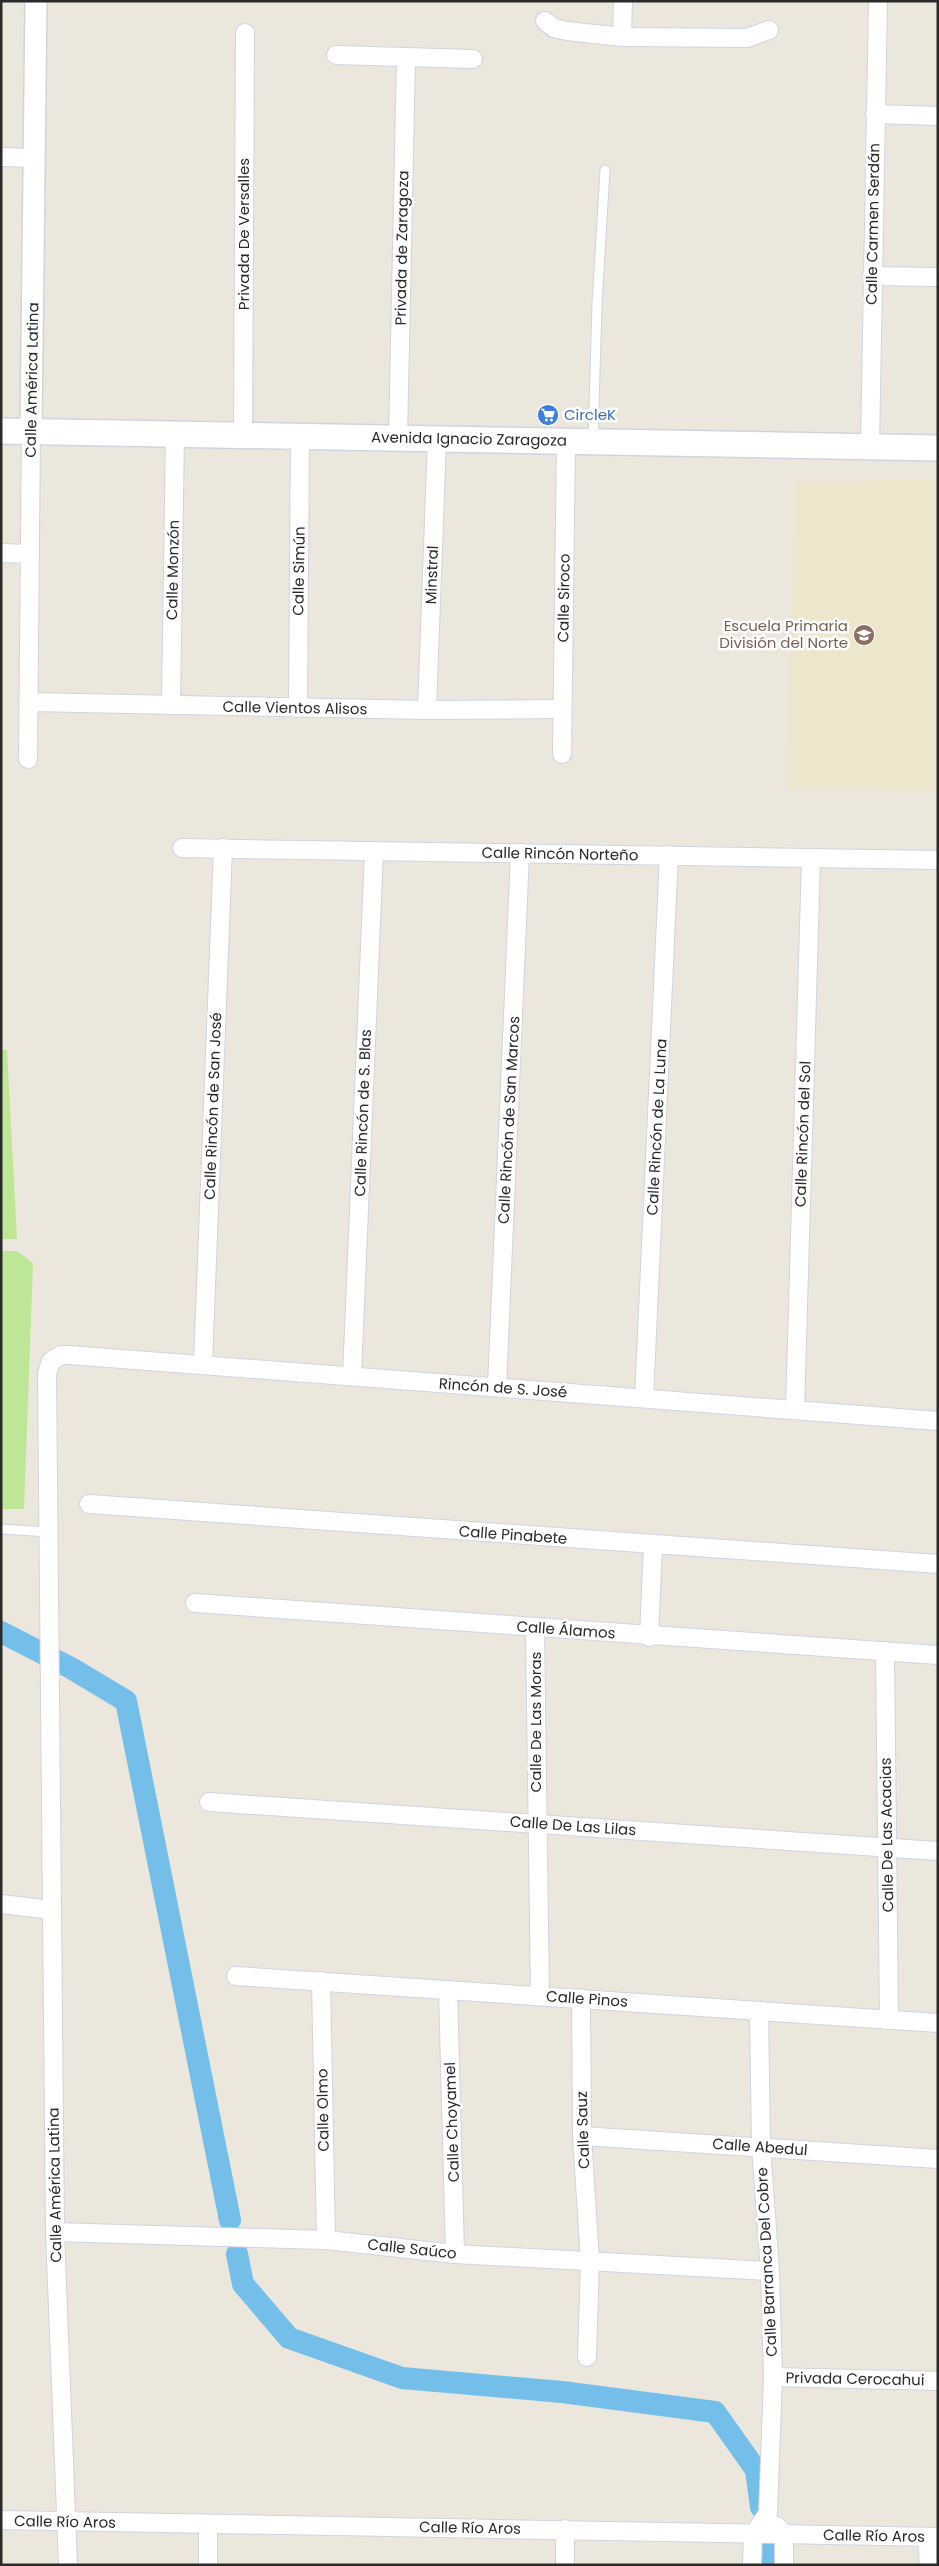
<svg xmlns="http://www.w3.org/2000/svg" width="939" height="2566" viewBox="0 0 939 2566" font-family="Poppins,sans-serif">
	<rect width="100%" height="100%" fill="#ece7dc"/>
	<polygon fill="#ede5cc" points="938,480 938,791 788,789 794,481"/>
	<g fill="#bde797">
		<polygon points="1,1050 7,1050 17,1239 1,1239"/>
		<polygon points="1,1251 17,1251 33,1263 24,1509 1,1509"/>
	</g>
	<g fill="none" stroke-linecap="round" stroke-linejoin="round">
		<g stroke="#73bfea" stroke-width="22">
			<polyline points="1,1632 71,1668 126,1701 230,2220"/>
			<polyline points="237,2254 243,2284 289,2338 402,2378 562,2392 715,2412 756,2470 761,2507"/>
			<polyline points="764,2536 768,2565"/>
		</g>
		<g stroke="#d2d3e2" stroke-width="11">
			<g id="service">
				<polyline points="593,441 597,304 605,170"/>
				<polyline points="1,1529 49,1532"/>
			</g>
		</g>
		<g stroke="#d2d3e2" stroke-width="20">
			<g id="minor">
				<polyline points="545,21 554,28 567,31 622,37 747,38 769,30"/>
				<polyline points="622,37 623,1"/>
				<polyline points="336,55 473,59"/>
				<polyline points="875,114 938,116"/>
				<polyline points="1,157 34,158"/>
				<polyline points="872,276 938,277"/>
				<polyline points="243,435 245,33"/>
				<polyline points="398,438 406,57"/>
				<polyline points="870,447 878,1"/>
				<polyline points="1,553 30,554"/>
				<polyline points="29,702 427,710 562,709"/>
				<polyline points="171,705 175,434"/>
				<polyline points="298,708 300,435"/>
				<polyline points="427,710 437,439"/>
				<polyline points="562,754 566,441"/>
				<polyline points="28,759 31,431"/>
				<polyline points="182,848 938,860"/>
				<polyline points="203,1364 223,848"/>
				<polyline points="352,1376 374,851"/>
				<polyline points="497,1387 520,853"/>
				<polyline points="644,1398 669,855"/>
				<polyline points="795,1410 811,858"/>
				<polyline points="89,1504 938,1564"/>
				<polyline points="195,1603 938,1655"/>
				<polyline points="535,1628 540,1995"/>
				<polyline points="649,1637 653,1545"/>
				<polyline points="885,1651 889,2020"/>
				<polyline points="209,1802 938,1851"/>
				<polyline points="1,1904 52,1910"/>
				<polyline points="236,1976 938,2023"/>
				<polyline points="321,1981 326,2240"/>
				<polyline points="448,1990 455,2254"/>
				<polyline points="581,1998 582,2136 590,2261 587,2357"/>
				<polyline points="582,2136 938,2159"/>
				<polyline points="55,2232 326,2240 455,2254 770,2271"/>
				<polyline points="773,2377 938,2381"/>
				<polyline points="1,2520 938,2537"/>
				<polyline points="208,2525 208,2565"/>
				<polyline points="777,2526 784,2534 784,2565"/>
				<polyline points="927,2537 929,2565"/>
				<polyline points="68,2565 55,2232 47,1374 51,1361 61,1355 69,1355 938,1421"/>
				<polyline points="565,2565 565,2529"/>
				<polyline points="752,2565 753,2535 768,2513 773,2377 770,2271 761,2147 759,2011"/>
			</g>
		</g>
		<g stroke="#d2d3e2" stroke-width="24">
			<polyline id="tertiary" points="31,431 36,1"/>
		</g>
		<g stroke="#d2d3e2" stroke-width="28">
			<polyline id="secondary" points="1,431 938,448"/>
		</g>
		<use href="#service" stroke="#fff" stroke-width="9"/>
		<use href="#minor" stroke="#fff" stroke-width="18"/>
		<use href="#tertiary" stroke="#fff" stroke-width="21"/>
		<use href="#secondary" stroke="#fff" stroke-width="25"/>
	</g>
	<defs>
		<g id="supermarket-disc" transform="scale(1.125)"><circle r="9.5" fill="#3f7fe0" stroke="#fff"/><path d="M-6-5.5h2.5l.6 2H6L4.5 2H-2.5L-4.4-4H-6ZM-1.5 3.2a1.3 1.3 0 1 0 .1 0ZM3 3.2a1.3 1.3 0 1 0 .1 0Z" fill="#fff"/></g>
		<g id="school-disc" transform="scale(1.125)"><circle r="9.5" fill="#8d6e63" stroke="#fff"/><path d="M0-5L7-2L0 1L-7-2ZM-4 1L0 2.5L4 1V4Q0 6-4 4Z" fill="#fff"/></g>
	</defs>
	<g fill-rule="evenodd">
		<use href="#supermarket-disc" x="548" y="415"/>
		<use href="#school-disc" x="864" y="635"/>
	</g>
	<g text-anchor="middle" stroke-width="5" stroke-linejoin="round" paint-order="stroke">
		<g font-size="15" fill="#2a2a2a" stroke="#fff">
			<text transform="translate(873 224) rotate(-89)" y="5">Calle Carmen Serdán</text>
			<text transform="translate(244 234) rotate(-90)" y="5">Privada De Versalles</text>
			<text transform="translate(402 248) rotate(-89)" y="5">Privada de Zaragoza</text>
			<text transform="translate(32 380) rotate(-89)" y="5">Calle América Latina</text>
			<text transform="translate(469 439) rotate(1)" y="5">Avenida Ignacio Zaragoza</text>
			<text transform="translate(173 570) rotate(-89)" y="5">Calle Monzón</text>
			<text transform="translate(299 571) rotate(-89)" y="5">Calle Simún</text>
			<text transform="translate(432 575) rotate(-88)" y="5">Minstral</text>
			<text transform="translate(564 598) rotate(-89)" y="5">Calle Siroco</text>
			<text transform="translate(295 708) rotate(1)" y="5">Calle Vientos Alisos</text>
			<text transform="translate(560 854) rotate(1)" y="5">Calle Rincón Norteño</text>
			<text transform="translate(213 1106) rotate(-88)" y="5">Calle Rincón de San José</text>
			<text transform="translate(363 1113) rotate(-88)" y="5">Calle Rincón de S. Blas</text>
			<text transform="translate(509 1120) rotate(-87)" y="5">Calle Rincón de San Marcos</text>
			<text transform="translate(657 1127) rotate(-87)" y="5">Calle Rincón de La Luna</text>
			<text transform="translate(803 1134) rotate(-88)" y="5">Calle Rincón del Sol</text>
			<text transform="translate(503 1388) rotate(4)" y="5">Rincón de S. José</text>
			<text transform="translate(513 1535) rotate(4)" y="5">Calle Pinabete</text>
			<text transform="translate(566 1630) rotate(4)" y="5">Calle Álamos</text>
			<text transform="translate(536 1722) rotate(-90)" y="5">Calle De Las Moras</text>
			<text transform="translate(573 1826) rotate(4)" y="5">Calle De Las Lilas</text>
			<text transform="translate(887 1835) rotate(-91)" y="5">Calle De Las Acacias</text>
			<text transform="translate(587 1999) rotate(4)" y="5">Calle Pinos</text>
			<text transform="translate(323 2110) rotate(-91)" y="5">Calle Olmo</text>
			<text transform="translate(452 2122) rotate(-92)" y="5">Calle Choyamel</text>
			<text transform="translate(583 2130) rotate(-92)" y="5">Calle Sauz</text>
			<text transform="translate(760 2147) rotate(4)" y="5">Calle Abedul</text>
			<text transform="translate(55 2185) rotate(-91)" y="5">Calle América Latina</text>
			<text transform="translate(412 2249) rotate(6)" y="5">Calle Saúco</text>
			<text transform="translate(767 2262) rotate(-93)" y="5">Calle Barranca Del Cobre</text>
			<text transform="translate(855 2379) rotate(1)" y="5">Privada Cerocahui</text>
			<text transform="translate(65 2522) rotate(1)" y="5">Calle Río Aros</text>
			<text transform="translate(470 2528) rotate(1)" y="5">Calle Río Aros</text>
			<text transform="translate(874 2536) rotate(1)" y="5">Calle Río Aros</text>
		</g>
		<g font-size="15" fill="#366cbe" stroke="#fff" text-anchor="start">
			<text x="564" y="420">CircleK</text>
		</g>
		<g font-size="15" fill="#785e54" stroke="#fff" text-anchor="end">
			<text x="848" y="631">Escuela Primaria<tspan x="848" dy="17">División del Norte</tspan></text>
		</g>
	</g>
	<rect width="939" height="2566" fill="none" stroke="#2a2a2a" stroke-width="5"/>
</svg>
